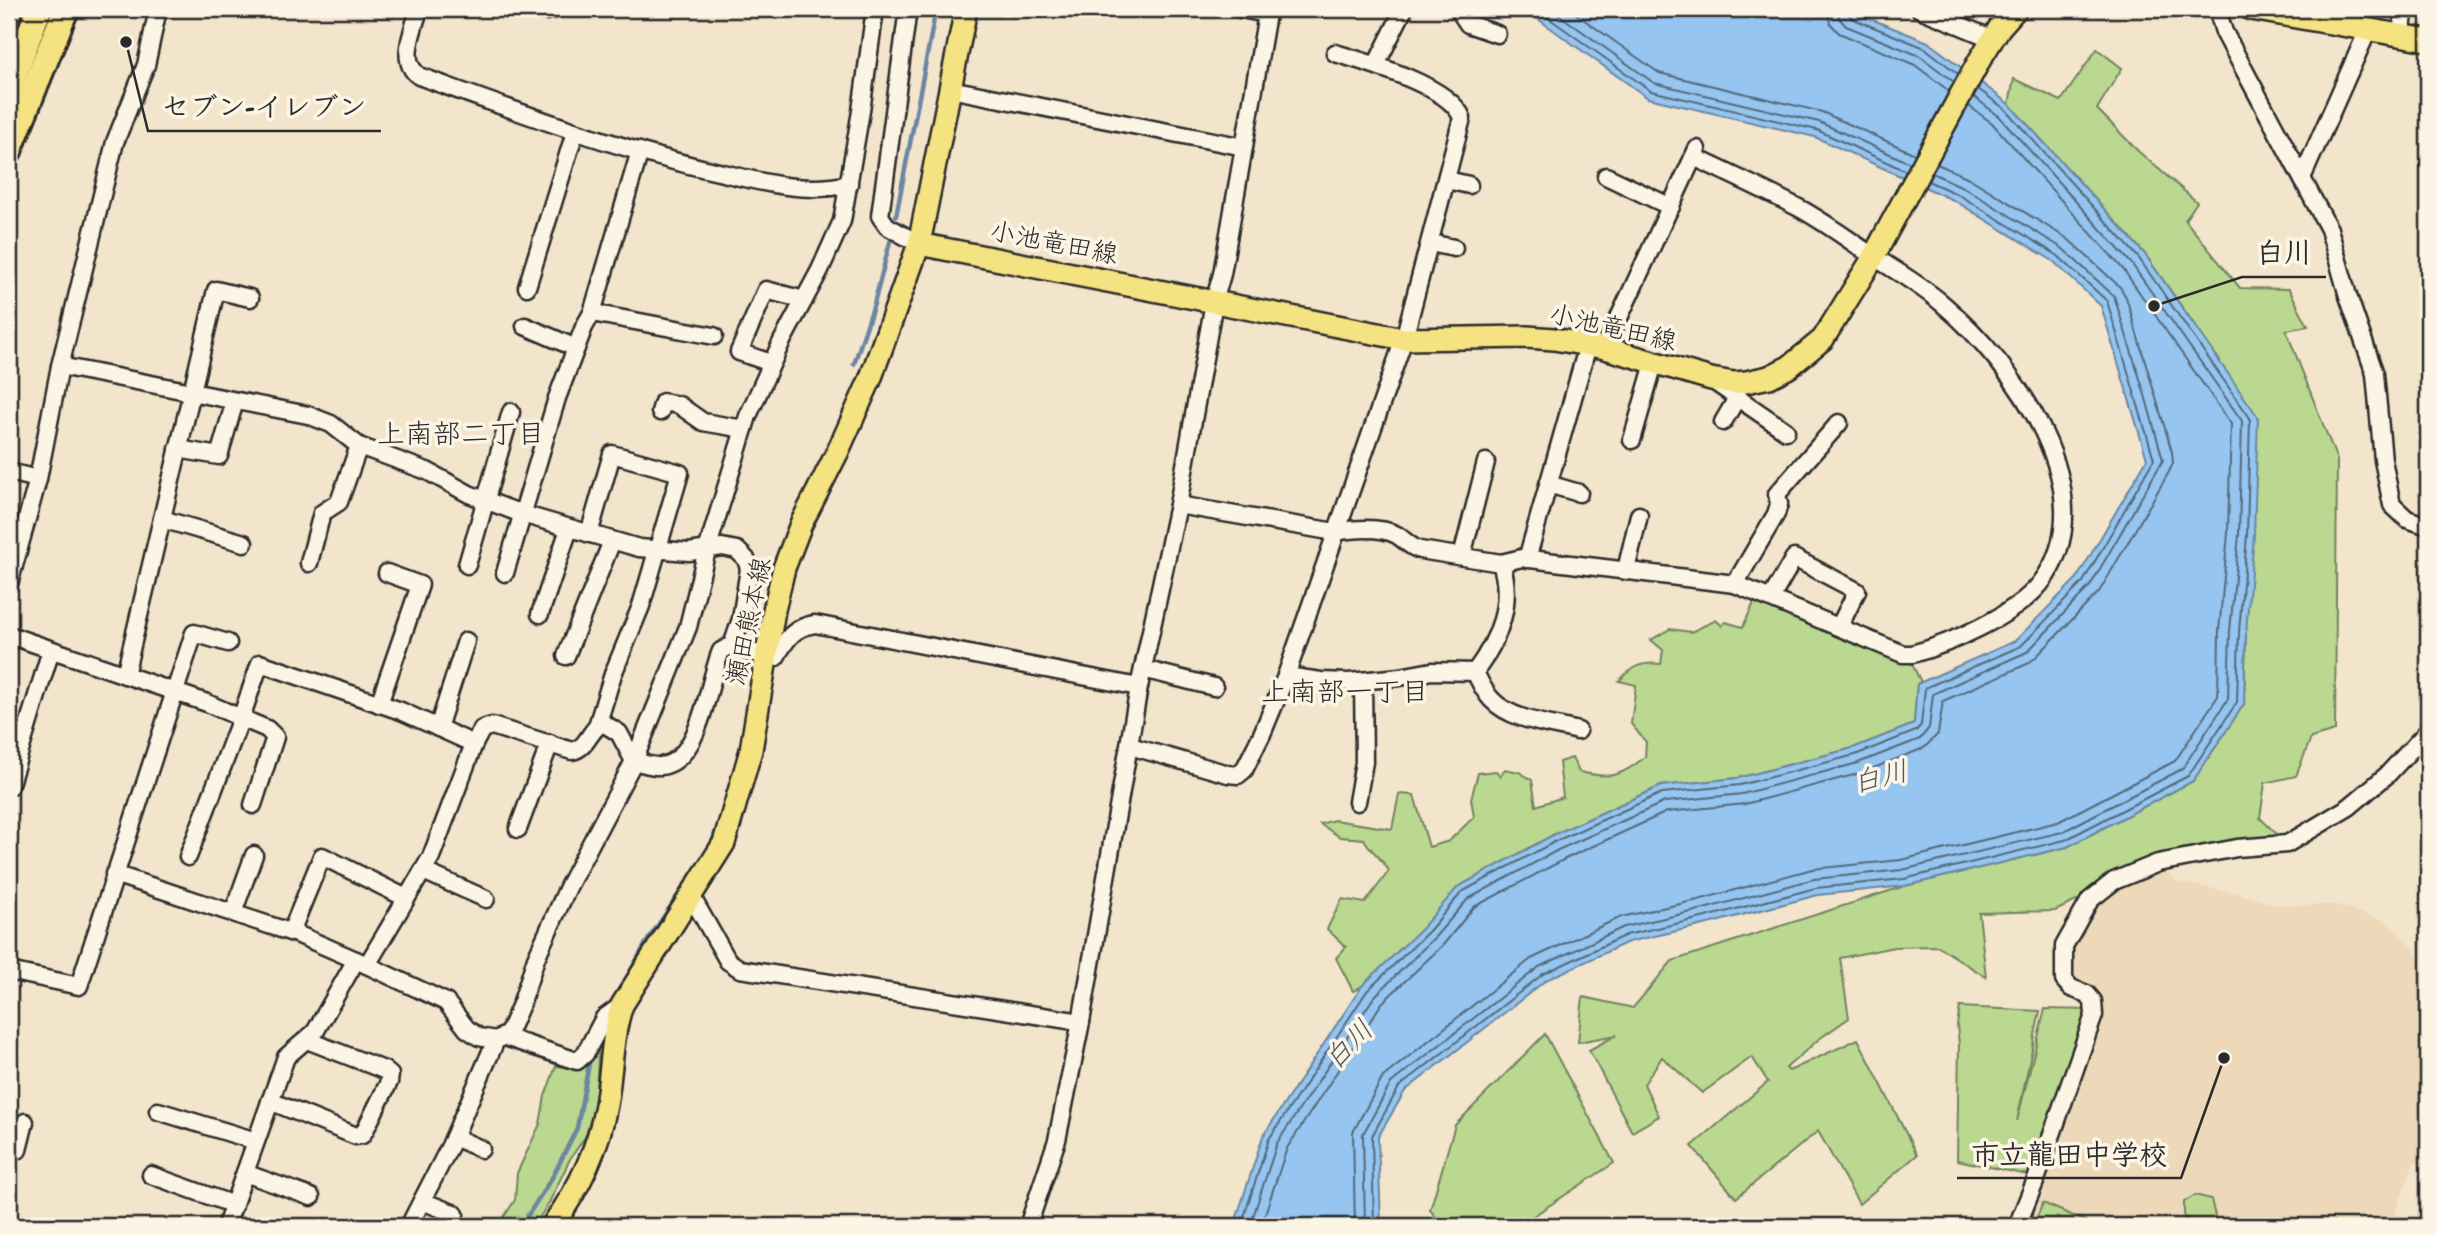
<svg xmlns="http://www.w3.org/2000/svg" width="2437" height="1235" viewBox="0 0 2437 1235" font-family="'Gochi Hand','Klee One',sans-serif">
	<rect width="100%" height="100%" fill="#f3e4cc"/>
	<filter id="ink" filterUnits="userSpaceOnUse"><feTurbulence type="fractalNoise" baseFrequency=".0143" numOctaves="2"/><feDisplacementMap in="SourceGraphic" scale="14" xChannelSelector="R" yChannelSelector="G"/><feConvolveMatrix kernelMatrix="1 2 1 2 8 2 1 2 1" color-interpolation-filters="sRGB"/></filter>
	<g filter="url(#ink)">
		<polygon fill="#edd9ba" points="2158,863 2177,882 2236,893 2277,905 2336,905 2385,921 2412,946 2428,982 2428,1164 2414,1162 2390,1226 2017,1226 2093,1001 2071,988 2064,946 2090,900"/>
		<g fill="#bad890" stroke="#72825e" stroke-width="2">
			<polygon points="2097,49 2122,68 2097,109 2139,152 2197,202 2185,220 2240,288 2289,289 2308,326 2286,330 2337,460 2335,731 2311,738 2296,776 2265,783 2260,818 2287,844 2158,863 2055,911 1979,913 1986,977 1938,946 1894,947 1840,958 1849,1018 1819,1039 1786,1068 1789,1071 1858,1039 1917,1155 1859,1204 1818,1131 1736,1198 1692,1146 1768,1082 1752,1057 1702,1093 1662,1057 1644,1084 1659,1116 1632,1132 1589,1050 1617,1035 1578,1042 1583,997 1633,1008 1672,961 1905,886 2067,847 2193,781 2244,704 2246,632 2220,361 2144,253 2009,104 2014,79 2061,101"/>
			<path d="M 1757,596 L 1911,662 L 1921,682 L 1917,684 L 1914,724 L 1853,748 L 1738,778 L 1661,786 L 1553,835 L 1458,887 L 1424,927 L 1362,986 L 1353,991 L 1336,958 L 1346,947 L 1327,929 L 1342,899 L 1365,903 L 1389,871 C 1382,858 1371,852 1364,839 L 1340,837 L 1320,824 L 1334,820 L 1392,829 L 1399,794 L 1414,795 L 1429,847 L 1449,841 L 1474,817 L 1471,799 L 1478,773 L 1496,771 L 1500,777 L 1505,769 L 1519,772 L 1532,780 L 1536,806 L 1563,797 L 1559,762 L 1572,758 L 1579,772 C 1611,779 1620,777 1645,757 L 1646,742 L 1631,724 L 1636,685 L 1619,681 C 1632,666 1641,662 1661,664 L 1663,650 L 1651,640 L 1670,629 L 1691,632 L 1716,620 L 1722,626 L 1725,622 L 1743,627 Z"/>
			<polygon points="1960,1007 2040,1011 2017,1121 2045,1009 2093,1010 2037,1177 1957,1160 1959,1044 1957,1025"/>
			<polygon points="1545,1034 1614,1163 1518,1226 1443,1226 1430,1210 1455,1125"/>
			<polygon points="599,1043 595,1105 587,1134 570,1159 549,1203 534,1226 498,1226 515,1200 517,1173 540,1124 545,1096 556,1066 577,1068"/>
			<polygon points="2195,1195 2211,1199 2217,1225 2220,1226 2188,1226 2184,1215 2184,1202"/>
			<polygon points="2043,1203 2097,1226 2033,1226"/>
		</g>
		<polygon fill="#95c5f0" stroke="#6b87a1" stroke-width="2" points="1524,9 1846,9 1928,42 2009,104 2144,253 2258,417 2254,535 2246,632 2244,704 2193,781 2067,847 1905,886 1818,895 1704,925 1628,942 1546,980 1405,1091 1378,1137 1381,1226 1234,1226 1263,1136 1362,986 1423,927 1458,887 1553,835 1661,786 1738,778 1853,748 1914,724 1917,684 2015,641 2077,578 2147,459 2101,306 2053,261 1955,201 1815,137 1648,98"/>
		<g fill="none" stroke-linecap="round" stroke-linejoin="round">
			<g stroke="#55697a" stroke-width="2">
				<polyline points="1536,9 1651,91 1817,130 1906,171"/>
				<polyline points="1551,9 1654,83 1819,122 1910,163"/>
				<polyline points="1569,9 1659,73 1822,112 1915,154"/>
				<polyline points="1827,9 1830,23 1839,33 1915,65 1949,91"/>
				<polyline points="1838,9 1839,18 1846,26 1920,56 1954,82"/>
				<polyline points="1847,9 1851,18 1925,48 1958,74"/>
				<polyline points="1241,1226 1269,1139 1367,991 1429,931 1462,892 1556,841 1662,793 1740,785 1855,755 1916,731 1921,725 1925,688 2021,646 2083,582 2154,459 2107,301 2057,255 1959,195 1928,181"/>
				<polyline points="1250,1226 1277,1143 1374,997 1435,937 1468,899 1560,849 1665,802 1742,794 1858,763 1920,739 1929,728 1933,694 2027,652 2090,586 2163,460 2145,395 2114,296 2062,248 1963,187 1932,173"/>
				<polyline points="1261,1226 1287,1148 1382,1003 1443,945 1474,907 1565,859 1667,812 1745,804 1861,773 1924,748 1938,734 1943,701 2025,665 2034,659 2099,592 2169,472 2173,463 2172,452 2126,297 2120,287 2068,239 1969,178 1937,164"/>
				<polyline points="1355,1226 1353,1132 1383,1077 1531,959 1621,917 1698,900 1812,869 1901,860 2058,822 2175,761 2218,696 2219,631 2228,533 2231,424 2123,269 1992,123 1969,106"/>
				<polyline points="1365,1226 1363,1134 1391,1083 1539,967 1624,927 1700,910 1814,879 1902,870 2062,832 2182,769 2228,699 2230,631 2239,534 2242,421 2131,263 1999,116 1974,97"/>
				<polyline points="1374,1226 1372,1136 1399,1087 1543,974 1626,935 1702,918 1816,888 1904,879 2065,840 2188,776 2237,702 2239,632 2247,535 2250,418 2138,257 2005,109 1978,89"/>
			</g>
			<g stroke="#6b87a1" stroke-width="4.5">
				<polyline points="896,216 936,9"/>
				<polyline points="854,364 874,304 890,242"/>
				<polyline points="710,848 721,816"/>
				<polyline points="622,986 646,943 701,861"/>
				<polyline points="521,1226 553,1176 577,1128 590,1058"/>
			</g>
			<g stroke="#2b2b2b" stroke-width="21">
				<g id="minor">
					<path d="M 419,9 C 414,30 398,61 419,76 C 519,112 619,150 723,173 C 765,183 807,194 849,184"/>
					<polyline points="534,9 546,11 557,9"/>
					<polyline points="908,9 880,216 887,226 919,244"/>
					<polyline points="1458,9 1468,24 1497,34"/>
					<polyline points="1920,9 1993,39"/>
					<polyline points="2217,9 2224,32 2329,229 2348,296 2375,374 2383,460 2392,505 2407,519 2428,526"/>
					<polyline points="2401,35 2405,9"/>
					<polyline points="1376,65 1404,9"/>
					<polyline points="950,89 1244,147"/>
					<path d="M 1694,157 C 1729,174 1765,190 1799,208 C 1825,222 1849,240 1874,257 C 1898,272 1922,286 1944,305 C 2012,363 2110,495 2040,584 C 2015,615 1950,644 1912,654 L 1903,654 L 1735,584"/>
					<polyline points="1606,176 1671,207"/>
					<polyline points="2302,178 2368,30"/>
					<polyline points="1447,180 1469,185"/>
					<polyline points="1430,243 1454,248"/>
					<polyline points="527,287 575,132"/>
					<polyline points="592,313 714,336"/>
					<polyline points="525,326 576,348"/>
					<polyline points="1605,348 1697,149"/>
					<polyline points="771,363 739,352 766,290 804,300"/>
					<path d="M 60,366 L 308,415 L 331,424 L 359,446 L 427,471 L 469,494 L 522,514 L 639,548 L 689,552 L 722,547 L 737,550 L 746,559 L 749,569 L 741,619 L 735,637 L 732,645 L 721,651 C 708,681 701,761 661,766 C 652,767 643,763 634,761 L 619,733 L 603,723 C 589,729 588,748 572,751 L 492,726 L 482,729 L 474,744 L 431,857 L 367,965"/>
					<polyline points="1713,381 1786,431"/>
					<polyline points="660,412 663,402 679,405 703,422 744,429"/>
					<polyline points="1723,422 1737,398"/>
					<polyline points="1632,440 1654,363"/>
					<polyline points="178,449 219,456 235,401"/>
					<polyline points="9,472 38,479"/>
					<polyline points="1548,484 1579,493"/>
					<path d="M 1178,505 L 1335,532 C 1353,529 1380,526 1397,535 C 1405,540 1410,547 1420,550 L 1501,563 L 1522,558 L 1735,584 L 1776,514 L 1779,504 L 1777,494 L 1839,423"/>
					<polyline points="162,519 244,543"/>
					<polyline points="589,534 612,454 680,473 641,606 613,674 597,726"/>
					<polyline points="1462,556 1486,462"/>
					<polyline points="1527,559 1588,345"/>
					<polyline points="309,563 322,513 339,502 359,446"/>
					<polyline points="467,565 511,412"/>
					<polyline points="1626,570 1639,515"/>
					<polyline points="505,573 557,398 584,327 592,313 640,151"/>
					<polyline points="9,584 38,479 60,366 115,142 146,65 158,9"/>
					<polyline points="1771,598 1794,558 1857,591 1839,627"/>
					<polyline points="540,614 569,529"/>
					<polyline points="9,635 207,703 241,718 260,663 401,711 474,744"/>
					<path d="M 732,645 L 750,652 L 776,657 C 786,639 794,627 815,624 L 1139,687"/>
					<polyline points="566,656 612,541"/>
					<polyline points="1143,669 1214,687"/>
					<path d="M 1475,672 C 1480,682 1484,692 1492,700 C 1512,721 1552,724 1578,731"/>
					<polyline points="125,675 216,290 250,298"/>
					<path d="M 1286,676 L 1321,681 L 1349,682 L 1400,677 L 1432,671 L 1475,672 C 1499,639 1514,603 1501,563"/>
					<polyline points="379,704 420,585 387,573"/>
					<polyline points="438,728 466,641"/>
					<path d="M 1130,746 L 1228,774 L 1238,775 L 1244,770 L 1262,734 L 1286,676 L 1404,339 L 1462,118 C 1451,86 1366,62 1335,53"/>
					<polyline points="9,787 51,650"/>
					<polyline points="1357,802 1364,762 1363,682"/>
					<polyline points="518,829 550,743"/>
					<polyline points="188,857 241,718 267,729 275,737 253,805"/>
					<polyline points="423,871 486,899"/>
					<polyline points="114,874 299,935 356,960"/>
					<polyline points="690,894 728,961 740,969 1081,1022"/>
					<polyline points="233,913 254,855"/>
					<polyline points="291,932 322,856 406,898"/>
					<polyline points="9,971 79,986 194,633 228,643"/>
					<polyline points="505,1037 577,1061 585,1054 604,1018 622,1005"/>
					<polyline points="270,1101 356,1136 362,1135 365,1130 389,1082 390,1075 384,1070 307,1040"/>
					<polyline points="158,1111 256,1141"/>
					<polyline points="454,1137 481,1149"/>
					<polyline points="9,1148 18,1150 25,1122"/>
					<polyline points="245,1173 311,1197"/>
					<polyline points="151,1175 234,1205"/>
					<polyline points="422,1201 455,1214"/>
					<polyline points="226,1226 286,1057 315,1032 356,960 446,1002 467,1029 479,1037 496,1040 508,1034 522,1002 536,958 569,885 634,761 688,627 707,550 748,416 781,343 820,270 842,221 861,111 875,9"/>
					<polyline points="409,1226 450,1146 496,1040"/>
					<polyline points="1028,1226 1057,1140 1081,1022 1139,687 1178,505 1214,302 1222,274 1267,14 1241,9"/>
					<polyline points="2017,1226 2037,1177 2094,1015 2093,1001 2087,994 2071,988 2064,980 2064,946 2090,900 2114,881 2158,863 2237,848 2287,844 2349,807 2387,775 2428,731"/>
				</g>
			</g>
			<g stroke="#2b2b2b" stroke-width="26">
				<g id="major">
					<polyline points="2251,9 2428,40"/>
					<polyline points="919,244 1404,339 1527,337 1554,339 1605,348 1711,379 1734,383 1746,382 1769,377 1789,367 1823,339 1870,263 1979,61 2000,27 2016,9"/>
					<path d="M 552,1226 C 579,1189 598,1151 606,1105 C 612,1071 611,1038 622,1005 L 724,843 L 751,750 L 774,610 L 784,568 L 801,524 L 838,451 L 870,380 L 919,244 L 966,9"/>
				</g>
			</g>
			<g stroke="#2b2b2b" stroke-width="30">
				<g id="highway">
					<polyline points="9,88 39,9"/>
					<polyline points="9,151 66,9"/>
				</g>
			</g>
			<use href="#minor" stroke="#fcf5e5" stroke-width="16"/>
			<use href="#major" stroke="#f5e381" stroke-width="21"/>
			<use href="#highway" stroke="#f5e381" stroke-width="24"/>
		</g>
	</g>
	<g text-anchor="middle" stroke-width="7" stroke-linejoin="round" paint-order="stroke">
		<g font-size="26" fill="#2b2b2b" stroke="#fcf5e5">
			<text transform="translate(1054 242) rotate(11)" y="9">小池竜田線</text>
			<text transform="translate(1613 327) rotate(13)" y="9">小池竜田線</text>
			<text transform="translate(748 621) rotate(-78)" y="9">瀬田熊本線</text>
		</g>
		<g font-size="28" fill="#2b2b2b" stroke="#fcf5e5">
			<text x="461" y="443">上南部二丁目</text>
			<text x="1345" y="701">上南部一丁目</text>
		</g>
		<g font-size="28" font-style="italic" fill="#4b5966" stroke="#fcf5e5">
			<text transform="translate(1880 776) rotate(-14)" y="10">白川</text>
			<text transform="translate(1348 1044) rotate(-46)" y="10">白川</text>
		</g>
	</g>
	<path fill="none" stroke="#2b2b2b" stroke-width="2.5" d="M126 42L148 131H381M2154 306L2242 277H2326M2224 1058L2181 1178H1957"/>
	<g fill="#2b2b2b" stroke="#fcf5e5" stroke-width="2.5">
		<circle cx="126" cy="42" r="7"/>
		<circle cx="2154" cy="306" r="7"/>
		<circle cx="2224" cy="1058" r="7"/>
	</g>
	<g font-size="28" text-anchor="middle" font-weight="bold" fill="#2b2b2b" stroke="#fcf5e5" stroke-width="7" stroke-linejoin="round" paint-order="stroke">
		<text x="264" y="116">セブン-イレブン</text>
		<text x="2284" y="262">白川</text>
		<text x="2069" y="1164">市立龍田中学校</text>
	</g>
	<rect width="2437" height="1235" fill="none" stroke="#fcf5e5" stroke-width="35"/>
	<rect x="18" y="18" width="2402" height="1200" fill="none" stroke="#2b2b2b" stroke-width="2.5" filter="url(#ink)"/>
</svg>
